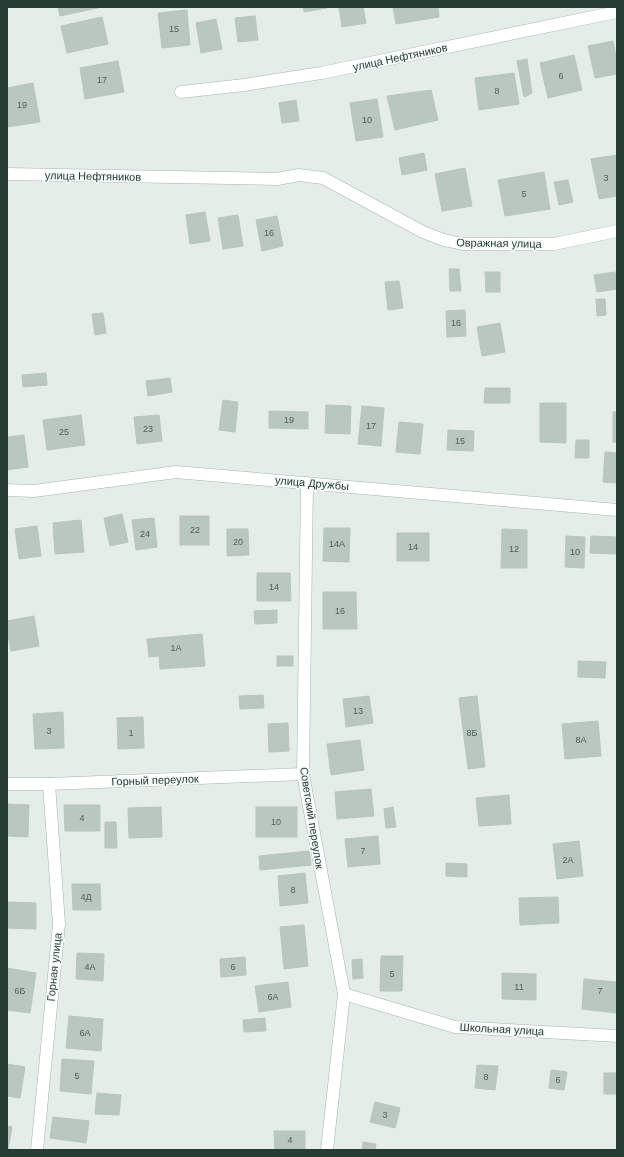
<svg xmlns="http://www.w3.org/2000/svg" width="624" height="1157" viewBox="0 0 624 1157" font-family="Arial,sans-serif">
	<rect width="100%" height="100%" fill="#e4ede8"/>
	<g fill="#bac7c1" stroke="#b7c6bf">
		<polygon points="58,7 98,7 98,8 60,16"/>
		<polygon points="303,7 327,7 327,8 304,12"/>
		<polygon points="339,7 363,7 366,23 342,27"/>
		<polygon points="393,7 438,7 439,17 396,24"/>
		<polygon points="187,10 190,45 162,48 158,13"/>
		<polygon points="255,16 258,40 238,42 235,18"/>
		<polygon points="102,17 108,44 67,53 61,26"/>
		<polygon points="216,19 222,49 201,53 196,23"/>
		<polygon points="613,41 617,62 617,74 595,78 588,46"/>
		<polygon points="574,55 582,90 548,98 540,63"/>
		<polygon points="527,59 532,93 524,97 517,61"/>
		<polygon points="118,61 124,92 85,99 80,68"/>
		<polygon points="514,73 519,104 479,110 475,78"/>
		<polygon points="33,83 40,122 7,127 7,88"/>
		<polygon points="431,90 438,120 395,130 387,96"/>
		<polygon points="377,99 383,137 356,141 350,103"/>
		<polygon points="296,100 299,121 282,123 279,103"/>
		<polygon points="424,153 427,170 402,175 399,158"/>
		<polygon points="617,155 617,196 599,199 591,159"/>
		<polygon points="465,168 472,206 442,211 435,174"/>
		<polygon points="544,172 550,209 505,216 498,180"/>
		<polygon points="568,180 573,202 559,205 554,182"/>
		<polygon points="205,212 210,241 190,244 186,215"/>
		<polygon points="238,215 243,246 223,249 218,218"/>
		<polygon points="277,216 283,246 262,251 256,220"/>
		<polygon points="449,269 459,269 461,291 450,291"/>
		<polygon points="485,272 500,272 500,292 486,292"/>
		<polygon points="615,272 617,289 597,292 594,275"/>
		<polygon points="399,281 403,308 388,310 385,282"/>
		<polygon points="596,299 605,299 606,315 597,316"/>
		<polygon points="465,310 466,336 447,337 446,311"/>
		<polygon points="103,313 106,333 95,335 92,314"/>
		<polygon points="500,323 505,352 482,356 477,327"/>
		<polygon points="46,373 47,385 23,387 22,375"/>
		<polygon points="170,378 172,392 148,396 146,381"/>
		<polygon points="485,388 510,388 510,403 484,403"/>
		<polygon points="223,400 238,402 235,432 219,430"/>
		<polygon points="540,403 566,403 566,443 540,442"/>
		<polygon points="326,405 351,406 350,434 325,433"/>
		<polygon points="362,406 384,408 381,446 358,444"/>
		<polygon points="269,411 308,412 308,429 269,428"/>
		<rect x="613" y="412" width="4" height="30"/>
		<polygon points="81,415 85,445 47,450 43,420"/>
		<polygon points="159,415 162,441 137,444 134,417"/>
		<polygon points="399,422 423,424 420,454 396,452"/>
		<polygon points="448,430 474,431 473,451 447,450"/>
		<polygon points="24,435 28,467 7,470 7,437"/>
		<polygon points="576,440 589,440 589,458 575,458"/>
		<polygon points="605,452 617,453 617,483 603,482"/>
		<polygon points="122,514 128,542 110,546 104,518"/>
		<rect x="180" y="516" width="29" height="29"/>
		<polygon points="154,518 157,547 136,550 132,520"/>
		<polygon points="81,520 84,552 55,554 53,523"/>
		<polygon points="37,526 41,556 19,559 15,529"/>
		<polygon points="324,528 350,528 349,562 323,561"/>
		<polygon points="227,529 248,529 249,555 227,556"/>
		<polygon points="502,529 527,530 527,568 501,568"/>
		<rect x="397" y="533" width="32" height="28"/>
		<polygon points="566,536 585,537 584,568 565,567"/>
		<polygon points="591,536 617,537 617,554 590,553"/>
		<polygon points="257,573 290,573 291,601 257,601"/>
		<polygon points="323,592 356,592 357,629 323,629"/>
		<polygon points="277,610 277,623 255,624 254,611"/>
		<polygon points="34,616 39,646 11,651 7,629 7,621"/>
		<polygon points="202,634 205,666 160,669 159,656 149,657 147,639"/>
		<rect x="277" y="656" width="16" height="10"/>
		<polygon points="578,661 606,662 605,678 578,677"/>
		<polygon points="263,695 264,708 240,709 239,696"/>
		<polygon points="369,696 373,723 346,727 343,699"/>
		<polygon points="477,696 485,767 468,769 459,698"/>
		<polygon points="63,712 64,748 35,749 33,714"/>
		<polygon points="143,717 144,748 118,749 117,718"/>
		<polygon points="598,721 601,756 565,759 562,724"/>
		<polygon points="288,723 289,751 269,752 268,724"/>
		<polygon points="360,740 364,770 331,775 327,744"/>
		<polygon points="371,789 374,816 337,819 335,792"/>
		<polygon points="509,795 511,824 479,826 476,798"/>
		<polygon points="7,804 29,805 28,837 7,836"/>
		<polygon points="64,805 100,805 100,831 65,831"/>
		<polygon points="161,807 162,837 129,838 128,808"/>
		<rect x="256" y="807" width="41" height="30"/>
		<polygon points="393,807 396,827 386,828 384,809"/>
		<polygon points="105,822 116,822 117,848 105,848"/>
		<polygon points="378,836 380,864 348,867 345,839"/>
		<polygon points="579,841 583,876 557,879 553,844"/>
		<polygon points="309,851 311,865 260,870 259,856"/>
		<polygon points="446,863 467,864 467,877 446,876"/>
		<polygon points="305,873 308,903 280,906 278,876"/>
		<polygon points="72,884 100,884 101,910 73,910"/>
		<polygon points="558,897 559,923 520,925 519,898"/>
		<polygon points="7,902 36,903 36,929 7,928"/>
		<polygon points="304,925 308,966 284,969 280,927"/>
		<polygon points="77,953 104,954 103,981 76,979"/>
		<polygon points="381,956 403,956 402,991 380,991"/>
		<polygon points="245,957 246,975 221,977 220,959"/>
		<polygon points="362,959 363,978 353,979 352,960"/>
		<polygon points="7,968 36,973 30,1013 7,1010"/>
		<polygon points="502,973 536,974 536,1000 502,999"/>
		<polygon points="584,979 617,982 616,1013 582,1009"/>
		<polygon points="288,982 291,1007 259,1012 255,986"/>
		<polygon points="69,1016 103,1019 101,1051 66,1048"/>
		<polygon points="265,1018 266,1031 244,1032 243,1020"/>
		<polygon points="62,1059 94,1061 91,1094 60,1091"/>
		<polygon points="7,1064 25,1067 20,1098 7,1096"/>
		<polygon points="477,1065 498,1066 495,1090 475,1088"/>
		<polygon points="551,1070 567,1072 564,1090 549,1088"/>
		<rect x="604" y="1073" width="13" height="21"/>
		<polygon points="97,1093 121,1095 119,1115 95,1114"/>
		<polygon points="375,1102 400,1108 395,1128 370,1122"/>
		<polygon points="53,1117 89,1121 86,1143 50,1138"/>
		<polygon points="7,1126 12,1127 8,1150 7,1150"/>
		<polygon points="274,1131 305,1131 305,1150 275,1150"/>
		<polygon points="363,1142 376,1144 375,1150 362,1150"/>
	</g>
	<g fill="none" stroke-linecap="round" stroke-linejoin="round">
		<g stroke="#a7b5af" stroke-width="13">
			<g id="minor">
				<polyline points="181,92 244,85 321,73 617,12"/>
				<polyline points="7,174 277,179 299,175 323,178 423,232 444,240 463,244 554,244 617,231"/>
				<polyline points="307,483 303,774 344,994 327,1150"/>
				<polyline points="7,490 34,491 176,472 617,510"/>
				<polyline points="7,784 49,784 303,774"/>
				<polyline points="344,994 455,1027 617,1036"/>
				<polyline points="37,1150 59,924 49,784"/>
			</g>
		</g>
		<use href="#minor" stroke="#fff" stroke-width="12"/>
	</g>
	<g text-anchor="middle" stroke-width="3.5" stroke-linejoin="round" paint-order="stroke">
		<g font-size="9" fill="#4a6058">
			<text x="174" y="32">15</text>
			<text x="561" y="79">6</text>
			<text x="102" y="83">17</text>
			<text x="497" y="94">8</text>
			<text x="22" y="108">19</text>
			<text x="367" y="123">10</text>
			<text x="606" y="181">3</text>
			<text x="524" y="197">5</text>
			<text x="269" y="236">16</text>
			<text x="456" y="326">16</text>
			<text x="289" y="423">19</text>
			<text x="371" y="429">17</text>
			<text x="148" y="432">23</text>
			<text x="64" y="435">25</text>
			<text x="460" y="444">15</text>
			<text x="195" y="533">22</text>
			<text x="145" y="537">24</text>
			<text x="238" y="545">20</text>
			<text x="337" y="547">14А</text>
			<text x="413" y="550">14</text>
			<text x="514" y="552">12</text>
			<text x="575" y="555">10</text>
			<text x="274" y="590">14</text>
			<text x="340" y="614">16</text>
			<text x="176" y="651">1А</text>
			<text x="358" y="714">13</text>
			<text x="49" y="734">3</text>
			<text x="131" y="736">1</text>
			<text x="472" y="736">8Б</text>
			<text x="581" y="743">8А</text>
			<text x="82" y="821">4</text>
			<text x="276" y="825">10</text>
			<text x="363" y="854">7</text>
			<text x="568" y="863">2А</text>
			<text x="293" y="893">8</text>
			<text x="86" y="900">4Д</text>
			<text x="90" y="970">4А</text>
			<text x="233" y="970">6</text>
			<text x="392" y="977">5</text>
			<text x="519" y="990">11</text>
			<text x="20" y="994">6Б</text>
			<text x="600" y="994">7</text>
			<text x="273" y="1000">6А</text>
			<text x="85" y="1036">6А</text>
			<text x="77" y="1079">5</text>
			<text x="486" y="1080">8</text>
			<text x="558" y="1083">6</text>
			<text x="385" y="1118">3</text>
			<text x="290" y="1143">4</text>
		</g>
		<g font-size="11" fill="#253d35" stroke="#f5f9f7">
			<text transform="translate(400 57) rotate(-12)" y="4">улица Нефтяников</text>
			<text transform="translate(93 176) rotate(1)" y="4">улица Нефтяников</text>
			<text transform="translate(499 243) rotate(1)" y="4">Овражная улица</text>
			<text transform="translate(312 483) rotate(5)" y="4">улица Дружбы</text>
			<text transform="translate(155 780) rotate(-2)" y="4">Горный переулок</text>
			<text transform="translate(312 818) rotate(81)" y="4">Советский переулок</text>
			<text transform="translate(54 967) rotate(-84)" y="4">Горная улица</text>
			<text transform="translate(502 1029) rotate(3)" y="4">Школьная улица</text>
		</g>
	</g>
	<rect width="624" height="1157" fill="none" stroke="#253d35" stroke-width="16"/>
</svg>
